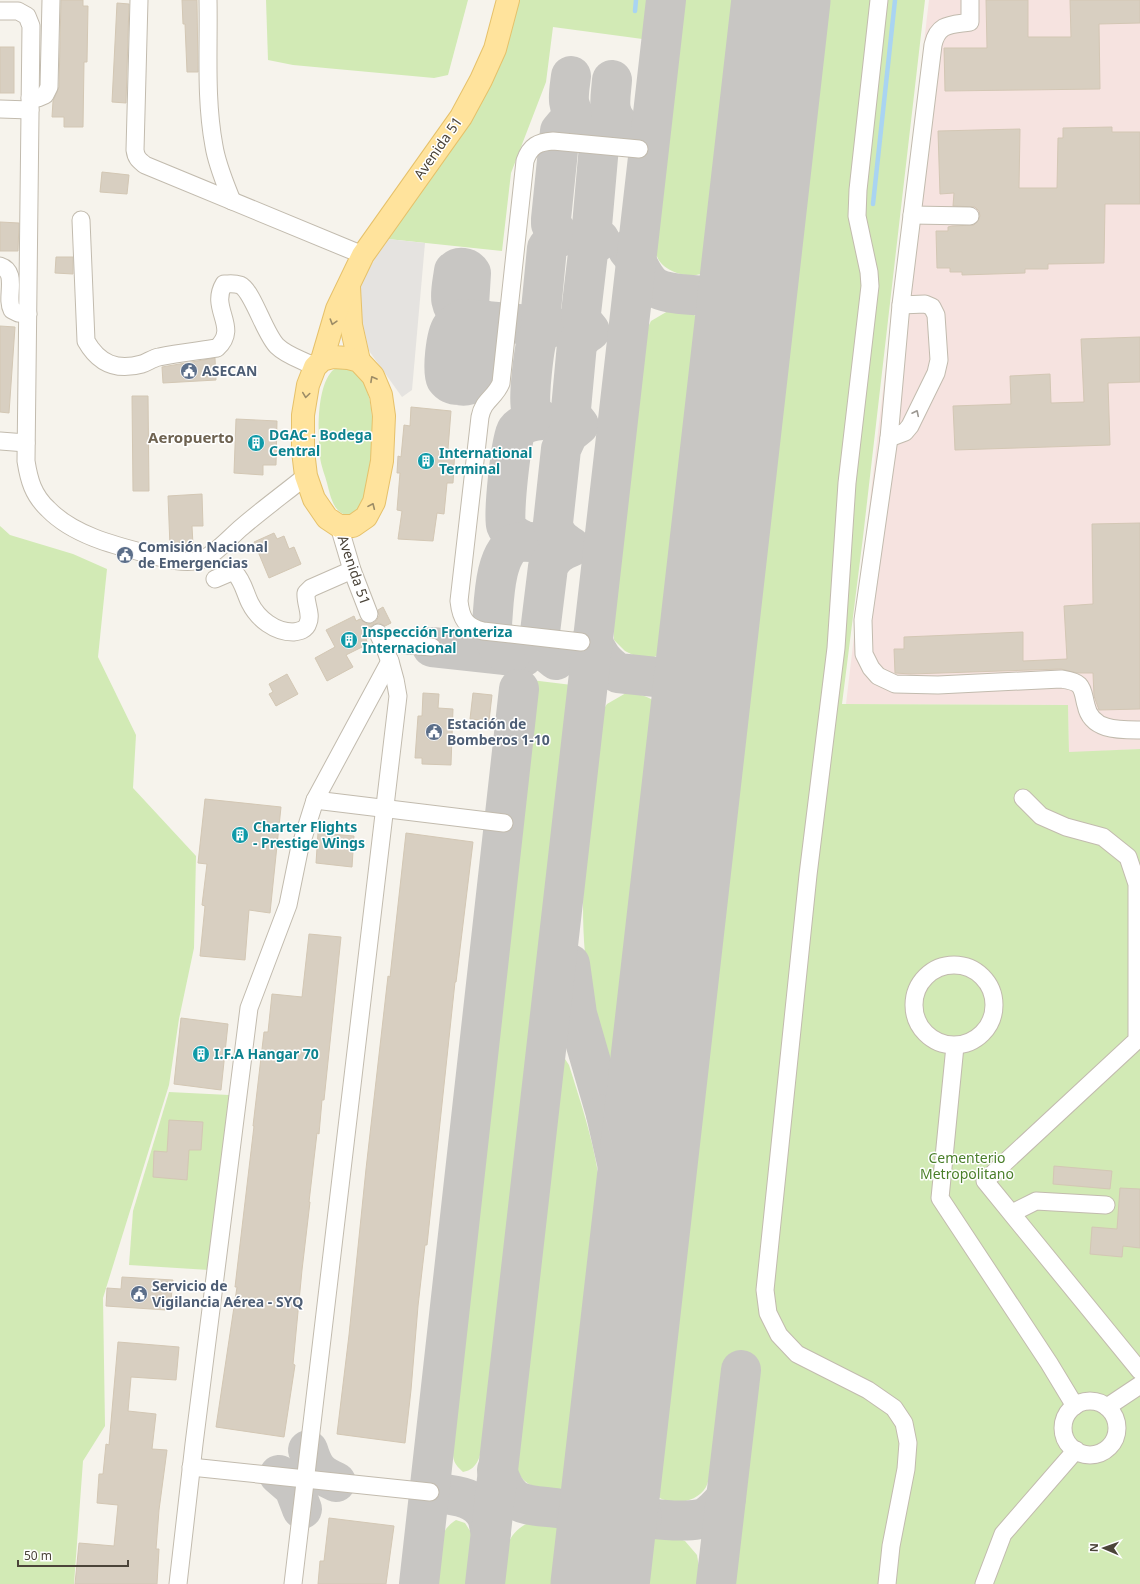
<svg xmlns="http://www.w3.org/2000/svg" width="1140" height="1584" viewBox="0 0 1140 1584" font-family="'Noto Sans',sans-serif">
	<rect width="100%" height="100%" fill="#f6f3ec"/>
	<polygon fill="#f6e3e0" points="929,0 1140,0 1140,749 1069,753 1068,705 846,704"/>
	<g fill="#d2eab5">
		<polygon points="266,0 468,0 448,75 434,78 293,65 268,60"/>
		<polygon points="515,0 655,0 650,40 553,27 546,82 511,173 502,251 388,239 404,216"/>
		<path d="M 678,0 L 748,0 L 720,249 C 716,257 713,267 705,272 C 690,281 659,271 656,253 C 655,249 656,242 657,238 L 652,237 Z"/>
		<path d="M 813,0 L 875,0 L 854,189 L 865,273 L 832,647 L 763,1259 L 775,1337 L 891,1411 L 904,1443 L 883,1584 L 729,1584 L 754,1368 L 722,1365 L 711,1472 C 709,1477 708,1483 706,1487 C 695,1506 662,1507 649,1489 C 646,1484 644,1477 642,1472 Z"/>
		<polygon points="883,0 925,0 863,537 842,704 1068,705 1069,752 1140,749 1140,1584 890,1584 907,1422 800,1352 781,1333 768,1290 873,287 860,216"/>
		<path d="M 668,311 C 698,310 701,317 710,345 L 676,635 L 667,651 L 654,657 L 637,657 L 625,651 L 614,640 L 613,623 L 645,333 L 651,321 Z"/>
		<path d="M 339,367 C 370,367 373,412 373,435 C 373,448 370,461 368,474 C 366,484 367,499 362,507 C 358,512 352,516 347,515 C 333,513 330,494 327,483 C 325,475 321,466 320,457 C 318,434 316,389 332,371 C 334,369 336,368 339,367 Z"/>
		<polygon points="0,526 10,535 73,554 107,569 98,657 136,735 133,788 196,856 194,948 179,1019 169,1085 103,1298 105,1426 83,1461 74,1584 0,1584"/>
		<path d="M 531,680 L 572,685 L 483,1442 C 480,1455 479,1469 463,1472 C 452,1462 453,1459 453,1445 L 447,1444 Z"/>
		<path d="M 626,693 C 639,694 654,696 660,709 C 663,716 662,728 662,736 L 622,1094 C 610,1077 606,1054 601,1034 C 594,1008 588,981 585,954 C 578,873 591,793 601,713 L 607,704 Z"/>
		<path d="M 565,1059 L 569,1065 C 580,1100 592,1136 598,1173 C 607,1235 600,1297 593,1359 C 589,1397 585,1436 579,1473 C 575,1479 570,1485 563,1488 C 552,1492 535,1489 526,1482 C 520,1478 517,1470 515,1463 L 564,1062 Z"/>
		<polygon points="169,1092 229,1095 209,1270 129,1265 133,1211"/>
		<path d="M 456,1520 L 465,1523 L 472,1534 L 467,1584 L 432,1584 L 435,1549 L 441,1549 C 442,1534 444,1528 456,1520 Z"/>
		<path d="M 530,1522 C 576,1522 572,1549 568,1584 L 502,1584 C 505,1557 502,1535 530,1522 Z"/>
		<polygon points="666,1534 685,1541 697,1555 699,1567 697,1584 630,1584 635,1551 646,1540"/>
	</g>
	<polygon fill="#e5e3e0" points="388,239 425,243 412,390 402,397 367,348 356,303 361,284 378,253"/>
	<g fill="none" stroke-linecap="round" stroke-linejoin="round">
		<g stroke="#a9d4f2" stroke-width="4.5">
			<polyline points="635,11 636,0"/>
			<polyline points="873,204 895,0"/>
		</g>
		<g stroke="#c8c6c3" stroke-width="40">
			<path d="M 628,250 C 639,261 641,278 654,287 C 678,301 714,287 733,310 C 737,315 740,323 743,329"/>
			<path d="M 717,298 C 732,293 741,287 750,273"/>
			<path d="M 463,319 C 446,304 451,293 454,271 C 459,266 467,267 471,273 L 469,305 C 471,313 477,317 484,321"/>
			<path d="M 493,322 C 471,337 489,374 468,385 C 465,386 462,386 459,385 C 454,385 449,383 446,379 C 442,371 446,335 451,328 C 455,323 458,322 463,319 L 553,327"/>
			<path d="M 524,541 C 516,537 509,533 506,525 C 503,516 511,438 516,431 C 522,423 531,421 541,420 C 536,416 532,414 531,408 C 528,399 534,346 538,337 C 541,332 545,330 549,327 L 541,316 L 541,310 L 547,248 L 554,239 L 560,237 L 551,224 L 551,219 L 560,131 L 565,125 L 578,120 C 565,106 569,93 571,76"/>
			<path d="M 592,639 C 597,655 605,664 618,673 L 675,679 L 688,690 L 700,710"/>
			<polyline points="432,647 523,657"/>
			<path d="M 510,656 C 495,647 494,640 492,624 C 494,603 494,552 516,543 C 525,540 537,543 547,544"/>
			<path d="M 556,660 C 546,652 539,646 540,632 L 548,567 C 553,556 560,551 571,547 C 562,541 554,535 553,523 L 561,449 L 568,434 L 579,425 L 572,416 L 571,409 L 577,344 L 584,335 L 590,331 L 582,321 L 581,313 L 588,253 L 593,245 L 600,240 L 592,232 L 592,226 L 599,146 C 601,132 606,129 619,125 C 606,112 611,96 612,80"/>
			<path d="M 675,679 C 692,673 697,667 706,652"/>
			<polyline points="570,964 577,1014 606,1114 622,1185 629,1259 631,1315"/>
			<path d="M 606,1114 C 626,1130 636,1129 654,1112"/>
			<path d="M 308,1450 C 314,1469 318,1474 336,1482"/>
			<path d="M 497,1470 C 509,1507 522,1504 556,1508 C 566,1509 577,1512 587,1508 C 599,1503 605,1491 612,1481"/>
			<polyline points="279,1475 294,1488 302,1509"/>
			<path d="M 612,1481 C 614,1492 618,1504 627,1511 C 638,1520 694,1524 706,1517 C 714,1512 720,1505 726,1498"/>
			<path d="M 430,1492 C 450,1495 477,1495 487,1517 C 489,1522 489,1528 491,1532"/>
			<path d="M 605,1543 C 613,1526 624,1522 642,1517"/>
			<polyline points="419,1584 519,689"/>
			<polyline points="485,1584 666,0"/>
			<polyline points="716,1584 741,1370"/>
		</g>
		<polyline stroke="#c8c6c3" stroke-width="99" points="600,1584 781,0"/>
	</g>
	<g fill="#d8cfc1" stroke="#d3c7b4">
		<polygon points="61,0 83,0 83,6 88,6 87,62 84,62 83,127 64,127 64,117 52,117 53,101 59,87"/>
		<polygon points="182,0 197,0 198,72 187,72 185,24 183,24"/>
		<polygon points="986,0 1028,0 1028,37 1071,37 1070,0 1140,0 1140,23 1099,24 1100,89 945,91 944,48 987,48"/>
		<polygon points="117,3 129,4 126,103 112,102"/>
		<rect x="0" y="47" width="14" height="46"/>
		<polygon points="1112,127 1112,132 1140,132 1140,204 1105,204 1104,263 1048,264 1048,269 1025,269 1025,273 962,275 962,272 950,272 950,268 937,268 936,231 948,231 948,227 952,226 974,225 978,221 980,216 979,211 975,207 953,206 954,193 940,194 938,131 1020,129 1019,188 1057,188 1058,138 1063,138 1063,128"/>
		<polygon points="102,172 129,175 127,194 100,192"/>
		<polygon points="0,222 19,223 18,251 0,251"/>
		<polygon points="56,257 73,257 73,274 55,273"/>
		<polygon points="0,326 15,327 9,413 0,412"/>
		<polygon points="1140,337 1140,382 1108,383 1110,445 955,450 953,406 1011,404 1010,376 1050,374 1051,403 1084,402 1081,339"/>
		<polygon points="215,358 216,380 163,383 162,367"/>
		<polygon points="132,396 148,396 149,491 133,491"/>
		<polygon points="411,407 451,411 448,449 455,450 453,483 447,483 444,514 437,513 433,541 398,539 402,511 397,510 400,473 397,473 398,456 401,457 404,425 410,426"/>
		<polygon points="236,419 277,421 276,465 263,465 263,475 234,473"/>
		<polygon points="202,494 203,526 192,526 193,545 170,546 168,496"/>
		<polygon points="1140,523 1140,709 1099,710 1094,696 1093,673 1077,673 1061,669 911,674 895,673 894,649 904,649 904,637 1023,632 1023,661 1067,659 1064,606 1093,604 1092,524"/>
		<polygon points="274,533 277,539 284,536 289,549 294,547 301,564 269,578 254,542"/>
		<polygon points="383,607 391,623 385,626 379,623 374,624 370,627 368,632 369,638 366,639 368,644 346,655 353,667 327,681 315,658 335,647 326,630 354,616 356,621 360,619 367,624 373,623 376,621 379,616 378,610"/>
		<polygon points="287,674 298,694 276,706 269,694 273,692 269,684"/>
		<polygon points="423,693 439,694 438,708 453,709 451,765 422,764 422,758 415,758 418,716 422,716"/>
		<polygon points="473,693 492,695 489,721 470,719"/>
		<polygon points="205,799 281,807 270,913 249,910 245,960 200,956 205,906 202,905 207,864 198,863"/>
		<polygon points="318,833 354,836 352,867 316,863"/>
		<polygon points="406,833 473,842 456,982 455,982 427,1245 425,1245 418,1306 411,1390 405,1443 337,1434 349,1335 366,1169 388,976 390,977"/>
		<polygon points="309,934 341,937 324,1100 322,1100 319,1134 317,1133 309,1202 310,1202 302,1270 293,1364 295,1365 284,1437 216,1427 237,1287 235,1287 254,1126 253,1126 264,1032 268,1032 272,994 302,997"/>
		<polygon points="181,1018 228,1024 221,1090 174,1084"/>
		<polygon points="169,1120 203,1122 201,1150 189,1150 187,1180 153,1177 154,1151 167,1152"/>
		<polygon points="1054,1166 1112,1171 1110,1189 1053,1184"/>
		<polygon points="1120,1188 1140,1189 1140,1248 1123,1246 1122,1257 1090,1254 1092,1227 1117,1229"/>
		<polygon points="122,1277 173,1280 171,1300 167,1300 166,1310 106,1306 107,1288 121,1289"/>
		<polygon points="118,1342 179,1347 176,1380 131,1377 128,1411 156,1414 152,1449 167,1450 159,1510 156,1549 159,1549 157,1584 75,1584 79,1543 114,1546 118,1505 97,1503 99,1474 103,1474 106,1444 109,1445"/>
		<polygon points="329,1518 394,1526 386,1584 318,1584 320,1561 324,1561"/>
	</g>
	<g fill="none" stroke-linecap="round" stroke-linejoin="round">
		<g stroke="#c2bbae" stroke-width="19">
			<g id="minor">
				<path d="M 139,0 L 135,150 C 136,158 139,160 145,165 L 363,255"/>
				<path d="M 208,0 C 209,48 205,98 214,146 C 217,165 225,183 232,201"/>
				<polyline points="879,0 858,190 857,216 869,272 870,286 847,483 836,648 808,875 765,1290 768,1313 779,1335 797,1354 868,1390 894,1408 904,1423 908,1443 906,1469 891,1546 887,1584"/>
				<path d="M 970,0 L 970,22 C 951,25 938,23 933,45 L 901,305 L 889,438 L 863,620 L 864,654 L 871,668 L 878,676 L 895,684 L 938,685 L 1061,679 C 1067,680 1075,681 1079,685 C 1084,690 1084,699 1086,705 C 1091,731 1119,730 1140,730"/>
				<path d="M 0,11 L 18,11 L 27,16 L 31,26 L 26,461 C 29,480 33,495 48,509 C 74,536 117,546 152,555 C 166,559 185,564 200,560 C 214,556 230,537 242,527 C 263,509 285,493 306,476"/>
				<polyline points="30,98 38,98 45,95 49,87 51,0"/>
				<polyline points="0,109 30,110"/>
				<polyline points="912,215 970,216"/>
				<path d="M 81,220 L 86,341 C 99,364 117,371 142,364 C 148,362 153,358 159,357 C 178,353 198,351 217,348 C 240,327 209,309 224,284 C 229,284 234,283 240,285 C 253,291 264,333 277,346 C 287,356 303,360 315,367"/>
				<path d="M 0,266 C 19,272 5,297 12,310 L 18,313 L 28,314"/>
				<polyline points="889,438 905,432 910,426 936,373 939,360 936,315 932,307 925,304 901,305"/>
				<polyline points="0,441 26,443"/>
				<polyline points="339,526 352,570 369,614"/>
				<path d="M 215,579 L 229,573 L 235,573 C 243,581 245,593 250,603 C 258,619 275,632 293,632 C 300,631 306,630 308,623 C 312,614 305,603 306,593 L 311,588 L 352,570"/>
				<path d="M 581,642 L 483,631 C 466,627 461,619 459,601 L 480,417 C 483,400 495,398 501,383 L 525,161 C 530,146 538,142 553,141 L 639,149"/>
				<polyline points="383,643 432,647"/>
				<polyline points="1023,798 1041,816 1066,827 1103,837 1128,857 1137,884 1137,1040 985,1181 1140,1371"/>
				<polyline points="315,800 504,823"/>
				<circle cx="954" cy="1005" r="40"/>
				<polyline points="955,1046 940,1198 1049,1363 1075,1406"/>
				<polyline points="1012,1213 1036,1201 1106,1205"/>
				<circle cx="1090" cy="1428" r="27"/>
				<polyline points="1107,1407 1140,1385"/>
				<polyline points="191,1467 430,1492"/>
				<polyline points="178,1584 194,1444 249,1008 288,905 299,851 315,800 390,661"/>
				<path d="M 293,1584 L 398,696 C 395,673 388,653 378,633"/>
				<polyline points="984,1584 1003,1534 1076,1450"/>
			</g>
		</g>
		<g stroke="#e6c16a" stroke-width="24">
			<g id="major">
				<polyline points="349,287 351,325 359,361"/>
				<polyline points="322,360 333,357 348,358 359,361 373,376 381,395 384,416 382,461 374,502 366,517 353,526 339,526 327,518 314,499 306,476 303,451 303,415 308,385 315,367 322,360 337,309 363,255 461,117 481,80 495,49 508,0"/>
			</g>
		</g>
		<use href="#minor" stroke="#fff" stroke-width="17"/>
		<use href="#major" stroke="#ffe39c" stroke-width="22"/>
	</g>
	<defs><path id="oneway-chevron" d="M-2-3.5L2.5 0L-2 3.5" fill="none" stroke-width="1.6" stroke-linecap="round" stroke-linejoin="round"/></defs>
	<g stroke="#9c8c66">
		<use href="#oneway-chevron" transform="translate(333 322) rotate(107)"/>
		<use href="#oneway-chevron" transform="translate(373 379) rotate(-119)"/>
		<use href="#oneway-chevron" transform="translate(306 395) rotate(98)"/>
		<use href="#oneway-chevron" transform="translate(372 506) rotate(-66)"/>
	</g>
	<use stroke="#9c9892" href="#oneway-chevron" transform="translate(916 413) rotate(-64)"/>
	<defs>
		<g id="civic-disc" transform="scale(0.9)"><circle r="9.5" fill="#5c6f8a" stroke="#fff"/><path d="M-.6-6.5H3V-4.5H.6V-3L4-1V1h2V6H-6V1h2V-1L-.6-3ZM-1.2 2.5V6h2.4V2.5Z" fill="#fff"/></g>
		<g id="building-disc" transform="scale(0.9)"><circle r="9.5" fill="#0f9aa8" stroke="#fff"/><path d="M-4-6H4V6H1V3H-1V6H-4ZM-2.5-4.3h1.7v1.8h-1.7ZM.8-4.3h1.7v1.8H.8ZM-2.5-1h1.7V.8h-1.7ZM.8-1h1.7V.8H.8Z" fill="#fff"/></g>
	</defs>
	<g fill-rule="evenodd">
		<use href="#civic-disc" x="189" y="371"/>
		<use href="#building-disc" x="256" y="443"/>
		<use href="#building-disc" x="426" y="461"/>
		<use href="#civic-disc" x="125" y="555"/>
		<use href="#building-disc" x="349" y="640"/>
		<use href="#civic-disc" x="434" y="732"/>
		<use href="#building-disc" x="240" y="835"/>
		<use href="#building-disc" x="201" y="1054"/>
		<use href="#civic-disc" x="139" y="1294"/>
	</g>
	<g text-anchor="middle" stroke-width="3" stroke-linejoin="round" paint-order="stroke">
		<g font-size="14" fill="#4b4439" stroke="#fff">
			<text transform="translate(438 148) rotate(-55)" y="5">Avenida 51</text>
			<text transform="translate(354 570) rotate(71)" y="5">Avenida 51</text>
		</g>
		<g font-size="14" font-weight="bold" fill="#4e5e75" stroke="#fff" text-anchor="start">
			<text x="202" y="376">ASECAN</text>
			<text x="138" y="552">Comisión Nacional<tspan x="138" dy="16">de Emergencias</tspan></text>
			<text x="447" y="729">Estación de<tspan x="447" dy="16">Bomberos 1-10</tspan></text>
			<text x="152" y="1291">Servicio de<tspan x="152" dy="16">Vigilancia Aérea - SYQ</tspan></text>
		</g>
		<g font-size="14" font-weight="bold" fill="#0d838f" stroke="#fff" text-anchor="start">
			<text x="269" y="440">DGAC - Bodega<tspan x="269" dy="16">Central</tspan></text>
			<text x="439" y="458">International<tspan x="439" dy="16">Terminal</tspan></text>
			<text x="362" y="637">Inspección Fronteriza<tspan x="362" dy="16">Internacional</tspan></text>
			<text x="253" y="832">Charter Flights<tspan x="253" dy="16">- Prestige Wings</tspan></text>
			<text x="214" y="1059">I.F.A Hangar 70</text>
		</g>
		<g font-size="14" fill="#4a7f2a" stroke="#fff">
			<text x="967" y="1163">Cementerio<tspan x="967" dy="16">Metropolitano</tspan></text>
		</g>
		<g font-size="15" font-weight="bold" fill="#6e6250" stroke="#fff">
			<text x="191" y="443">Aeropuerto</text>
		</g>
	</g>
	<g transform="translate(1104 1548) rotate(272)" stroke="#ffffff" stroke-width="3" paint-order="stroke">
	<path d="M0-3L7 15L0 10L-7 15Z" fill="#4b4439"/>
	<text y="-6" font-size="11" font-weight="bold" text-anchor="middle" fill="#4b4439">N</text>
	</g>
	<path d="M18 1560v6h110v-6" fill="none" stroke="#4b4439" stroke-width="2"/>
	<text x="24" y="1560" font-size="12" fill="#4b4439" stroke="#ffffff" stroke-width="3" paint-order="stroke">50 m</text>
</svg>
